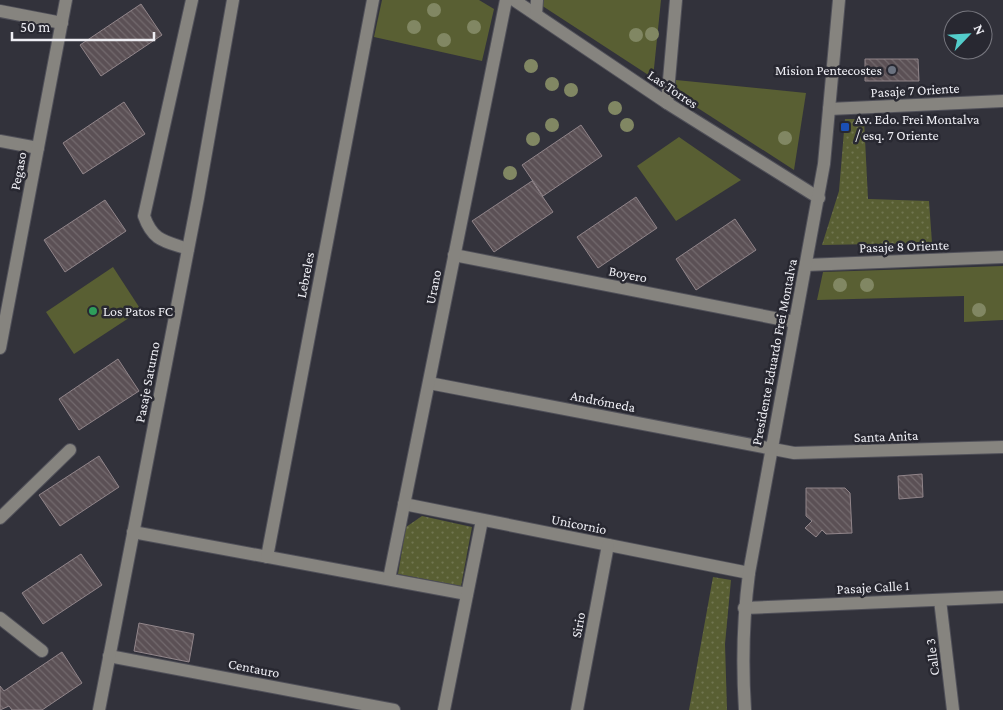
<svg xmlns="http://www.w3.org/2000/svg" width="1003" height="710" viewBox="0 0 1003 710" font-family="'Crimson Pro',serif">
	<defs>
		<pattern id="grass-dots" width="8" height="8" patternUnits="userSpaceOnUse" patternTransform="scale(1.25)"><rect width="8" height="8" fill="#595f33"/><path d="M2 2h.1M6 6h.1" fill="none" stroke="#717651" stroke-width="1.8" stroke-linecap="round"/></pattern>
		<pattern id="building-back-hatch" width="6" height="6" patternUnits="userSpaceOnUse" patternTransform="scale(1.25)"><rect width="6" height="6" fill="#5b5055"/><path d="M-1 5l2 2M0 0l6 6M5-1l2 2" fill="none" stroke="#736a6e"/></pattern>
	</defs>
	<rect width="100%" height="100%" fill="#32323b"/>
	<g fill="url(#grass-dots)">
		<polygon points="845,119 864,119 868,199 929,201 932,243 822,245 839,191"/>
		<polygon points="422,516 472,527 461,586 398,574 406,527"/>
		<polygon points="713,577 731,580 725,644 727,710 689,710"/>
	</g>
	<g fill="#595f33">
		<polygon points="382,0 479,0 494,9 482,61 374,37"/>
		<polygon points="542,0 661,0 653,78 541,5"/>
		<polygon points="676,80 806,93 794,170 673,92"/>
		<polygon points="679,137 741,180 676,221 637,166"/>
		<polygon points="1003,266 1003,320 964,322 964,296 817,300 823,272"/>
		<polygon points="113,267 141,310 74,354 46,312"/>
	</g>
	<g fill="url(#building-back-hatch)" stroke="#91858a">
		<polygon points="141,4 162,35 101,76 80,45"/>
		<polygon points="865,59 918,59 919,81 865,81"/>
		<polygon points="124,102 145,134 83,174 63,143"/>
		<polygon points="581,125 602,156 543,196 522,165"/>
		<polygon points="532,181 553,212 494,252 472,221"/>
		<polygon points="636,197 657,228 598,268 577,237"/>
		<polygon points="105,200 126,231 65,272 44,240"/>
		<polygon points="735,219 756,250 696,290 676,259"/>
		<polygon points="118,359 139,391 79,430 59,399"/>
		<polygon points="99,456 119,487 60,526 39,495"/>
		<polygon points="922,474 923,497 899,499 898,476"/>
		<polygon points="806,488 845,488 850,493 852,533 826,534 822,530 816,537 805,528 812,521 806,516"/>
		<polygon points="81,554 102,585 43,624 22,593"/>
		<polygon points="139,623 194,634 189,662 134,651"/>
		<polygon points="62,652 82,683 42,710 12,710 9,706 0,710 0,686 4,691"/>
	</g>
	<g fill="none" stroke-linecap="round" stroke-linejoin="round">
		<g stroke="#505059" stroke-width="14">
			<g id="minor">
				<polyline points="514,0 667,103 819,198"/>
				<polyline points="0,11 62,23"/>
				<polyline points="536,14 537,0"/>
				<polyline points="667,103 676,0"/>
				<polyline points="829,109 1003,101"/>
				<polyline points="0,141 38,148"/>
				<path d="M 188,249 C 164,241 153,241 144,216 L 192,0"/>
				<polyline points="454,255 795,322"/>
				<polyline points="806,265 1003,257"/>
				<polyline points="0,348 66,0"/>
				<polyline points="429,383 794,453 1003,447"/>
				<polyline points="404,504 749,573"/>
				<polyline points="0,518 70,450"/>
				<polyline points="133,532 467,594"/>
				<polyline points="267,557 373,0"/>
				<polyline points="389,579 506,0"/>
				<polyline points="940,600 953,710"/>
				<polyline points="744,608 1003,597"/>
				<polyline points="0,618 42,651"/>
				<polyline points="109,656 394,710"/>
				<polyline points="99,710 198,198 233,0"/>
				<polyline points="444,710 482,520"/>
				<polyline points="577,710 608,545"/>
				<path d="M 745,710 C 742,664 743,619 749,573 L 824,164 L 839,0"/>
			</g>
		</g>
		<use href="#minor" stroke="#86847f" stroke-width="12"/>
	</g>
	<g fill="#818763">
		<circle cx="434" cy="10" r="7"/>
		<circle cx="414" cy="27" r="7"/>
		<circle cx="474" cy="27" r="7"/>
		<circle cx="652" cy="34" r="7"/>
		<circle cx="636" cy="35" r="7"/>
		<circle cx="444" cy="40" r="7"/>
		<circle cx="531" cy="66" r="7"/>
		<circle cx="552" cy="84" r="7"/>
		<circle cx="571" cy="90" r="7"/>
		<circle cx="615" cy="108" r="7"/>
		<circle cx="552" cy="125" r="7"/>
		<circle cx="627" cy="125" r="7"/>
		<circle cx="785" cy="138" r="7"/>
		<circle cx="533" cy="139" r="7"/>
		<circle cx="510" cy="173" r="7"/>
		<circle cx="840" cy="285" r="7"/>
		<circle cx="867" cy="285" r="7"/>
		<circle cx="979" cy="310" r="7"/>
	</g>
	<circle fill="#6b7280" stroke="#282831" stroke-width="2" cx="892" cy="70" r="5"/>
	<rect fill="#1a4fb4" stroke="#282831" stroke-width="2" x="840" y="122" width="10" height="10" rx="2.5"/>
	<circle fill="#2e9e5b" stroke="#282831" stroke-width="2" cx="93" cy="311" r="5"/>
	<g text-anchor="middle" stroke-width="5" stroke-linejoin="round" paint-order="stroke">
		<g font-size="14" fill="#eeeef4" stroke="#282831" text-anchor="start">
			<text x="882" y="75" text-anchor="end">Mision Pentecostes</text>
			<text x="855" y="124">Av. Edo. Frei Montalva<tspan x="855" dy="16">/ esq. 7 Oriente</tspan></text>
			<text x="103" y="316">Los Patos FC</text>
		</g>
		<g font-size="14" fill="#eeeef4" stroke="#282831">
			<text transform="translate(673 89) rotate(34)" y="5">Las Torres</text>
			<text transform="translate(915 90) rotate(-3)" y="5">Pasaje 7 Oriente</text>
			<text transform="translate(18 171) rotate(-79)" y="5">Pegaso</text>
			<text transform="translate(904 246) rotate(-2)" y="5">Pasaje 8 Oriente</text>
			<text transform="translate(628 274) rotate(11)" y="5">Boyero</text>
			<text transform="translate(305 275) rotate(-79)" y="5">Lebreles</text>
			<text transform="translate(433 287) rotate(-79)" y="5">Urano</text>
			<text transform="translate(774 352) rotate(-79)" y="5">Presidente Eduardo Frei Montalva</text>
			<text transform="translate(147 382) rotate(-79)" y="5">Pasaje Saturno</text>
			<text transform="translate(603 401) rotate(11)" y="5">Andrómeda</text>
			<text transform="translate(886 436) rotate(-2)" y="5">Santa Anita</text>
			<text transform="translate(579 524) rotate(11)" y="5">Unicornio</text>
			<text transform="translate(873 587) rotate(-3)" y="5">Pasaje Calle 1</text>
			<text transform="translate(578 625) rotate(-79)" y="5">Sirio</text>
			<text transform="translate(932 657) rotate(-97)" y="5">Calle 3</text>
			<text transform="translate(254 668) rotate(11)" y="5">Centauro</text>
		</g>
	</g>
	<g transform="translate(968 35) rotate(65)"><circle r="24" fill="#282831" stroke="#77777f"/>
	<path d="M0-4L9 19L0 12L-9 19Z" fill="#53cdcb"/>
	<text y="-8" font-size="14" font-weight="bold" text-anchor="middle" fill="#eeeef4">N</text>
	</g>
	<path d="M12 32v8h142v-8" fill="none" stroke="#eeeef4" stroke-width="2.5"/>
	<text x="20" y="32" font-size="15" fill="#eeeef4" stroke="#282831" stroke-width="4" paint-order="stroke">50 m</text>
</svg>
